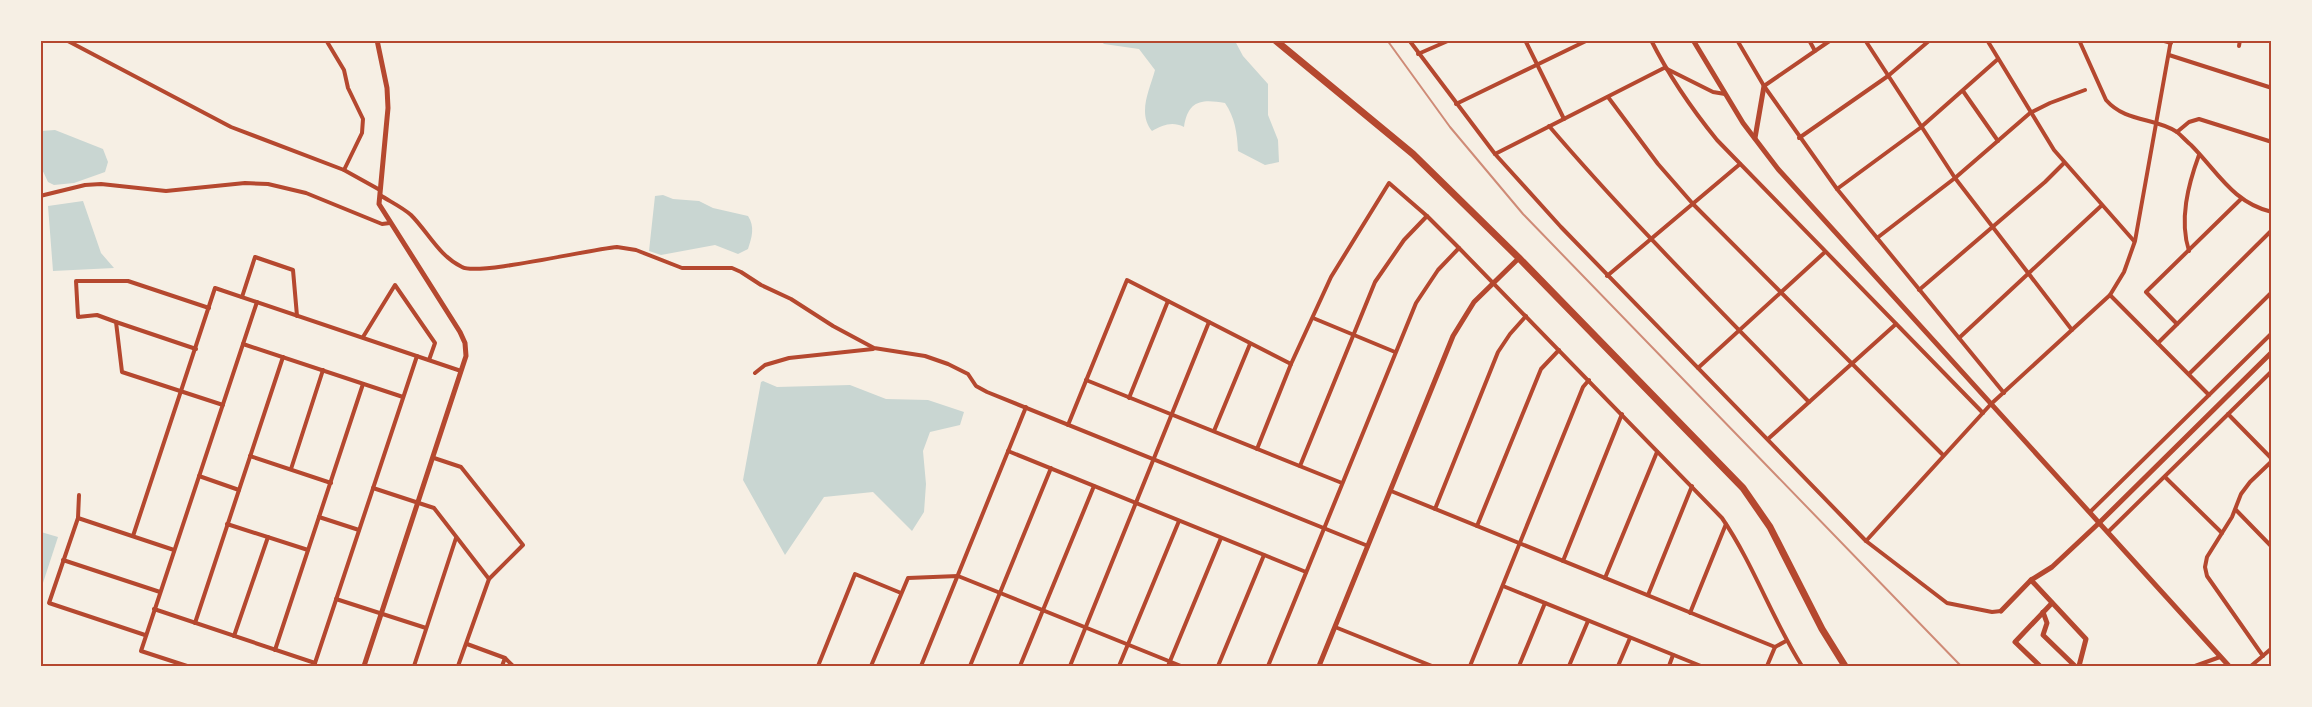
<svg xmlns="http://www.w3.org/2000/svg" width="2312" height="707" viewBox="0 0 2312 707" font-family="'Golos Text',sans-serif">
	<rect width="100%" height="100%" fill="#f6efe4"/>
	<g fill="#c9d6d2">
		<path d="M 1101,41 L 1235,41 L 1243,56 L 1268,84 L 1268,115 L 1278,140 L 1279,162 L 1265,165 L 1238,151 C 1237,132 1235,118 1225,103 C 1202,99 1188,100 1184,127 C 1172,121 1163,125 1152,131 C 1137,113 1150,89 1155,70 L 1139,49 L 1104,44 Z"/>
		<polygon points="55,130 103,149 108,162 105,172 74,183 54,185 48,182 41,167 41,131"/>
		<path d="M 663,195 L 673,199 L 699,201 L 713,208 L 748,216 C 755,227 752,237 748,249 L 738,254 L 715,245 L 661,255 L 649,251 L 655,196 Z"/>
		<polygon points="83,201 101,253 114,268 53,271 48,206"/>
		<polygon points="763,381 777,387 850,385 886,399 928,400 964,412 960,425 930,432 923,451 926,484 924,512 912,531 873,492 824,497 785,555 743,480 761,382"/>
		<polygon points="41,532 58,537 41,589 40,532"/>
	</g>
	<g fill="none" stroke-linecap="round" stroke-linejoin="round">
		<g stroke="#b5482f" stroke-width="4">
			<polyline points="66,40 231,127 344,170 380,190"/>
			<polyline points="326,40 344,70 348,88 363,119 362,133 344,170"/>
			<polyline points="1409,40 1495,154 1561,227 1866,541 1947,603 1992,612 2001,611"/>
			<polyline points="1525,40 1564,119"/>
			<path d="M 1651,40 C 1669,76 1691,108 1717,140 L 1983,413"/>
			<polyline points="1737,40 1764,86 1837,189 2004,393"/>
			<polyline points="1809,40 1815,51"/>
			<polyline points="1865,40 1955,178 2072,330"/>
			<polyline points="1987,40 2054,150 2134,241"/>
			<path d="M 2079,40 L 2106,100 C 2126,123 2155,117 2177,132 C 2182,136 2186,141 2191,145 C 2217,171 2233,203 2272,212"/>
			<polyline points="2161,40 2171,43"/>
			<polyline points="2239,46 2240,40"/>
			<polyline points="1418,54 1450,40"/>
			<polyline points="2169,55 2272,88"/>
			<polyline points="1665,68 1713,92 1725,94"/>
			<polyline points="1764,86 1831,40"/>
			<polyline points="1963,91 1998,141"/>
			<polyline points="1608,97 1658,164 1693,204 1943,455"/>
			<polyline points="1456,104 1588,40"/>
			<path d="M 1549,126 C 1632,223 1721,311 1809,402"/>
			<polyline points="2177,132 2189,122 2199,119 2272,142"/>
			<polyline points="1799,138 1888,76 1930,40"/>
			<polyline points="1495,154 1664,68"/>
			<polyline points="1837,189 1920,128 1998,59"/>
			<path d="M 380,195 C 389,201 402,207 411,215 C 428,232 439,256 462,267 C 478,276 591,249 617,247 L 636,250 L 682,268 L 732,268 L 741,272 L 761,285 L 791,299 L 833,326 L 874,348 L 925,356 L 948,364 L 968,374 L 976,386 L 987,392 L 1368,546"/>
			<polyline points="40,196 85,185 101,184 166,191 245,183 268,184 306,193 382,224 390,223"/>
			<polyline points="1877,238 1955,178 2030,113 2050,103 2085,90"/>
			<path d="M 2189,251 C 2179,220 2188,185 2199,155"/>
			<polyline points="1607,276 1740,164"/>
			<polyline points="1919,290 2045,182 2064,163"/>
			<polyline points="2110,295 2209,395"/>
			<polyline points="242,297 255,257 293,270 297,316"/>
			<polyline points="209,308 128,281 76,281 78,317 97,315 116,322 122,372 223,405"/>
			<polyline points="1313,318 1395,352"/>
			<polyline points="116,322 196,349"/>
			<polyline points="2177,324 2146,292 2241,199"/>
			<polyline points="363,337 395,285 435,343 429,360"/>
			<polyline points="1959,338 2101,206"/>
			<polyline points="2158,343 2272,230"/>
			<polyline points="243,344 403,397"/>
			<polyline points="1698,368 1825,252"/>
			<polyline points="755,373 765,365 789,358 873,349"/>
			<polyline points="2189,374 2272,292"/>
			<polyline points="1086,380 1342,483"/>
			<polyline points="1129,398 1168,301"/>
			<polyline points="2228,414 2272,459"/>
			<polyline points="1068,425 1127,280 1291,364"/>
			<polyline points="1214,431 1250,344"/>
			<polyline points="1768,439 1896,324"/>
			<path d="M 1257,449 L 1291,364 L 1331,277 L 1389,183 L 1427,216 L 1459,248 L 1722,518 C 1754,565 1772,619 1802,666"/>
			<polyline points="1008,451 1306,572"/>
			<polyline points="250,456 331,483"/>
			<polyline points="434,458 461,467 523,545 489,579 458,666"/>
			<polyline points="1300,466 1375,282 1404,240 1427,216"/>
			<polyline points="291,469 323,370"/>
			<polyline points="199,476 239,490"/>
			<polyline points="2165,477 2222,533"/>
			<polyline points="373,488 434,508 489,579"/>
			<polyline points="1391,491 1775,647"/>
			<polyline points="1435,509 1498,352 1510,334 1526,316"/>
			<polyline points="2236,510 2272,547"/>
			<polyline points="2090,512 2272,333"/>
			<polyline points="319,517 359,530"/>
			<polyline points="78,518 79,495"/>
			<polyline points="227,524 308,550"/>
			<polyline points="1477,526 1541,369 1559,350"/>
			<polyline points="2108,532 2272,371"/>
			<polyline points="133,536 215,288 461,371"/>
			<polyline points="1866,541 1991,404 2110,295 2124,272 2135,241 2171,40"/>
			<polyline points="63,560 160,592"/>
			<polyline points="1563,561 1622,414"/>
			<polyline points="1605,578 1657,452"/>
			<polyline points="1503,586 1701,666"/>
			<polyline points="1648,595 1692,486"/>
			<polyline points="336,599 426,628"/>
			<polyline points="154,609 315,663"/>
			<polyline points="1690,613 1726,524"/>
			<polyline points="195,623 283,357"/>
			<polyline points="1335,627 1432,666"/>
			<polyline points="145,635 49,603 78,518 174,550"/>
			<polyline points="234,636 268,537"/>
			<polyline points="467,644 505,658 513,666"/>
			<polyline points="275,650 363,384"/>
			<polyline points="2263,656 2207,576 2205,567 2207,557 2232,517 2241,494 2250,482 2272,461"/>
			<polyline points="187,666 141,651 257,302"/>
			<polyline points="314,666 417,356"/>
			<polyline points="414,666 456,538"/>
			<polyline points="502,666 505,658"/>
			<polyline points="818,666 855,574 901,593"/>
			<polyline points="871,666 908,578 958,576 1181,666"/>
			<polyline points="921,666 1026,407"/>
			<polyline points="970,666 1051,468"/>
			<polyline points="1020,666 1094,486"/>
			<polyline points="1070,666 1209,322"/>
			<polyline points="1119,666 1179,521"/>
			<polyline points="1168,666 1221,538"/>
			<polyline points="1218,666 1264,555"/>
			<polyline points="1268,666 1416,303 1438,270 1459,248"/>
			<polyline points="1470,666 1583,387 1589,380"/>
			<polyline points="1519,666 1545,603"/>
			<polyline points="1569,666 1588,621"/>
			<polyline points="1618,666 1630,638"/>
			<polyline points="1669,666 1673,655"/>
			<polyline points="1767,666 1775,647 1786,641"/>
			<polyline points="2195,666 2220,657"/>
			<polyline points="2251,666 2272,648"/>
		</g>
		<g stroke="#b5482f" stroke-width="5">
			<polyline points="1693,40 1743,123 1778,169 2229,666"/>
			<polyline points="1755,138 1764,86"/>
			<polyline points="2031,580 2086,639 2079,666"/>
			<polyline points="2001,611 2031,580 2052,567 2099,523 2272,352"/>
			<polyline points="2043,612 2047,623 2043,635 2075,666"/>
			<polyline points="364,666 466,356 465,343 460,332 379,204 388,108 387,88 377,40"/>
			<polyline points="1319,666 1453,336 1474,302 1519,258"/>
			<polyline points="2040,666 2015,642 2052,603"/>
		</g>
		<polyline stroke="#b5482f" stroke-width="7" points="1275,40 1413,154 1519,258 1743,488 1770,527 1822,629 1845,666"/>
		<polyline stroke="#cf8b77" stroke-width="2" points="1387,40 1450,127 1523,214 1961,666"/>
	</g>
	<rect width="2312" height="707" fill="none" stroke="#f6efe4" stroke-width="84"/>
	<rect x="42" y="42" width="2228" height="623" fill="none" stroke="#b5482f" stroke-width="2"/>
</svg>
